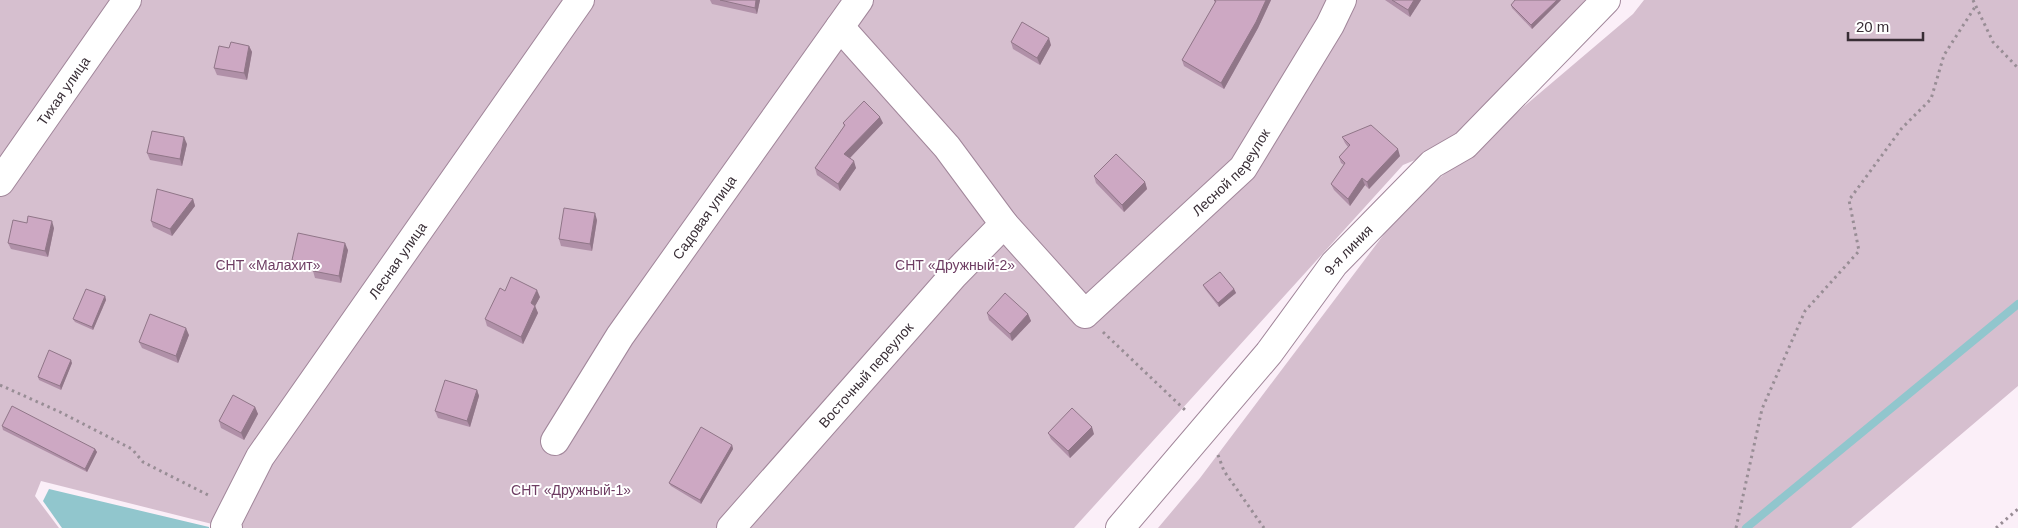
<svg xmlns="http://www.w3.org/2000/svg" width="2018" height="528" viewBox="0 0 2018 528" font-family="Arial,sans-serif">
	<rect width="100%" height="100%" fill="#fbeff8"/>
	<g fill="#d6bfcf">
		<polygon points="0,0 1593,0 1466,139 1403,165 1074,528 228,528 41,481 35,496 59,528 0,528"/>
		<polygon points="1644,0 2018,0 2018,386 1851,528 1158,528 1200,478 1403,209 1633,14"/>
	</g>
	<polygon fill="#91c6cd" points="49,489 209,527 209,528 62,528 43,501"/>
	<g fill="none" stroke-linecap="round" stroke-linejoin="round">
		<polyline stroke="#91c6cd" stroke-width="8" points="1746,528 2018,304"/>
		<g stroke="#a1869a" stroke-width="30">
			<g id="minor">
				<path id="s1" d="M 840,27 L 947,147 L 1004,224 L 1085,314 L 1243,168 L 1330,25 L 1342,0"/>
				<path id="s2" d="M 0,182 L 127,0"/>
				<path id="s3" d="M 555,441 L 620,336 L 859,0"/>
				<path id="s4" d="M 228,528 L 225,526 L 260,457 L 580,0"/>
				<path id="s5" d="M 731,528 L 953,276 L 1004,224"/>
				<path id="s6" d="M 1120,528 L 1269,353 L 1334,264 L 1432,164 L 1465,145 L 1606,0"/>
			</g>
		</g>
		<g stroke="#988d95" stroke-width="3" stroke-dasharray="2.5 4" stroke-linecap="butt">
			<polyline points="1973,0 1993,42 2018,68"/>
			<polyline points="1103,332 1186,411"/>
			<polyline points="0,385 60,412 132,449 143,462 210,496"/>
			<polyline points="1218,455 1224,471 1264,528"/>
			<polyline points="1736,528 1762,409 1805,311 1859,251 1849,200 1902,128 1931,99 1944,55 1975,7"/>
			<polyline points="1996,528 2018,509"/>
		</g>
		<use href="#minor" stroke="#fff" stroke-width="28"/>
	</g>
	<g fill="#b090a8">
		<polygon points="710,0 760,0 757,14 712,4"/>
		<polygon points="1214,0 1271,0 1258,28 1224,89 1184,66 1182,60 1215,3"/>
		<polygon points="1385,0 1421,0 1410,17"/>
		<polygon points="1561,0 1532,29 1512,8 1511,5"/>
		<polygon points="1011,42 1051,45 1040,65 1013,49"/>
		<polygon points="249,46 252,52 247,80 217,75 214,68 229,48"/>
		<polygon points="843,123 883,123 850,158 856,168 840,191 817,175 815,168 844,126"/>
		<polygon points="1342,137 1400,156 1369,189 1365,185 1350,206 1334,190 1331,184 1344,165 1341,163 1339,157 1348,147 1345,143"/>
		<polygon points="187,144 182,166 150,160 147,153"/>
		<polygon points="1094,176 1145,182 1147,189 1124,212 1096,183"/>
		<polygon points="193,199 195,206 172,236 153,227 151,221"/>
		<polygon points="597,220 592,251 561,246 559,239"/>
		<polygon points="27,223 54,228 48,257 11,249 8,243"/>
		<polygon points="348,250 341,283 315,278 313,271 294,267 292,260"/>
		<polygon points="1203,285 1234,289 1236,293 1219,307 1205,289"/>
		<polygon points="505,291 540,297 535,306 538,313 523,344 487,326 485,319"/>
		<polygon points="105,296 106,300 93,330 75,322 73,319"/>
		<polygon points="987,313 1028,314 1031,321 1012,341 989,320"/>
		<polygon points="189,335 178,363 142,348 139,342"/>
		<polygon points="72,363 61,390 39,380 38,377"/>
		<polygon points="477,390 479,396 470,427 438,418 435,411"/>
		<polygon points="255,407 258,414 244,440 221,428 219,421"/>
		<polygon points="2,426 95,449 97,452 87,472 3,430"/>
		<polygon points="1048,433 1094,434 1070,458 1051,439"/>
		<polygon points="732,445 733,449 701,504 671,486 669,483"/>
	</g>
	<g fill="#907688">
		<polygon points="756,0 760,0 757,14 755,8"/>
		<polygon points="1266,0 1271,0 1258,28 1224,89 1221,83"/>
		<polygon points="1414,0 1421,0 1410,17 1408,10"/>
		<polygon points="1557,0 1561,0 1532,29 1531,25"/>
		<polygon points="1049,38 1051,45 1040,65 1037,58"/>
		<polygon points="249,46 252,52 247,80 244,73"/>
		<polygon points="880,117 883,123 847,161 844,154"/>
		<polygon points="184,137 187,144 182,166 180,159"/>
		<polygon points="1398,149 1400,156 1369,189 1367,182"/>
		<polygon points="854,161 856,168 840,191 838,184"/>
		<polygon points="1362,178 1365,185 1350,206 1348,199"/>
		<polygon points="1145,182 1147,189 1124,212 1122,205"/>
		<polygon points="193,199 195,206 172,236 170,229"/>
		<polygon points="595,213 597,220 592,251 590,244"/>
		<polygon points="52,221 54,228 48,257 45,251"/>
		<polygon points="345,243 348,250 341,283 339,276"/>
		<polygon points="1234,289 1236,293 1219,307 1218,303"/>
		<polygon points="537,290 540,297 533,310 531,303"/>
		<polygon points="105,296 106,300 93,330 92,327"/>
		<polygon points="535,306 538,313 523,344 521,337"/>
		<polygon points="1028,314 1031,321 1012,341 1010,334"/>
		<polygon points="186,328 189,335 178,363 176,356"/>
		<polygon points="71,360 72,363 61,390 60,386"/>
		<polygon points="477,390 479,396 470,427 467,421"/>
		<polygon points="255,407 258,414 244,440 241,433"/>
		<polygon points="1092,427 1094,434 1070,458 1068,451"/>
		<polygon points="732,445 733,449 701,504 700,500"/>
		<polygon points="95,449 97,452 87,472 85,469"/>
	</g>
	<g fill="#cda8c3" stroke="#907688">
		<polygon points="720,0 756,0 755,8"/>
		<polygon points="1214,0 1266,0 1256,22 1221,83 1182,60 1216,1"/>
		<polygon points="1392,0 1414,0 1408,10"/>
		<polygon points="1515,0 1557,0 1531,25 1511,5"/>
		<polygon points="1022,22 1049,38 1037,58 1011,42"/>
		<polygon points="231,42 249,46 244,73 214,68 219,46 229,48"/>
		<polygon points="864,101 880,117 844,154 854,161 838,184 815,168 845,125 843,123"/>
		<polygon points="1371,125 1398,149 1367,182 1362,178 1348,199 1331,184 1345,163 1339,157 1350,145 1342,137"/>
		<polygon points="152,131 184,137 180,159 147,153"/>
		<polygon points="1116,154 1145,182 1122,205 1094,176"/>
		<polygon points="157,189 193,199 170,229 151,221"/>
		<polygon points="564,208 595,213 590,244 559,239"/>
		<polygon points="28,216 52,221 45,251 8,243 13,220 27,223"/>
		<polygon points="298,233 345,243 339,276 313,271 314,265 292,260"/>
		<polygon points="1220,272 1234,289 1218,303 1203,285"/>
		<polygon points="511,277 537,290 531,303 535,306 521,337 485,319 500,288 505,291"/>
		<polygon points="86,289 105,296 92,327 73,319"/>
		<polygon points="1005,293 1028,314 1010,334 987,313"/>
		<polygon points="150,314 186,328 176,356 139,342"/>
		<polygon points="49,350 71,360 60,386 38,377"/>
		<polygon points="445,380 477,390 467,421 435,411"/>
		<polygon points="233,395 255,407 241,433 219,421"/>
		<polygon points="12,406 95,449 85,469 2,426"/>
		<polygon points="1072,408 1092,427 1068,451 1048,433"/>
		<polygon points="701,427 732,445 700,500 669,483"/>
	</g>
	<g text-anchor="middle" stroke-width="4" stroke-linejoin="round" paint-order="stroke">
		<g font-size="14" fill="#382d35" stroke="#fff">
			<text dy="5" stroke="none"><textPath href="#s2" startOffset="111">Тихая улица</textPath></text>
			<text dy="5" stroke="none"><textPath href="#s1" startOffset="582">Лесной переулок</textPath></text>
			<text dy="5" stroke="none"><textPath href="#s3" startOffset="269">Садовая улица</textPath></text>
			<text dy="5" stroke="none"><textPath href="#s6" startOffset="360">9-я линия</textPath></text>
			<text dy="5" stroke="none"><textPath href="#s4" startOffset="321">Лесная улица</textPath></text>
			<text dy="5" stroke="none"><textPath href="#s5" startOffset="204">Восточный переулок</textPath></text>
		</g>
		<g font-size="14" fill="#6e3d63" stroke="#fff">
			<text x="268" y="270">СНТ «Малахит»</text>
			<text x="955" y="270">СНТ «Дружный-2»</text>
			<text x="571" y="495">СНТ «Дружный-1»</text>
		</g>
	</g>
	<path d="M1848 32v8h75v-8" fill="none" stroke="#382d35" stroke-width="2.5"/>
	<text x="1856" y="32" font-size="15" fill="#382d35" stroke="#ffffff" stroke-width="4" paint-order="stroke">20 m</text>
</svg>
